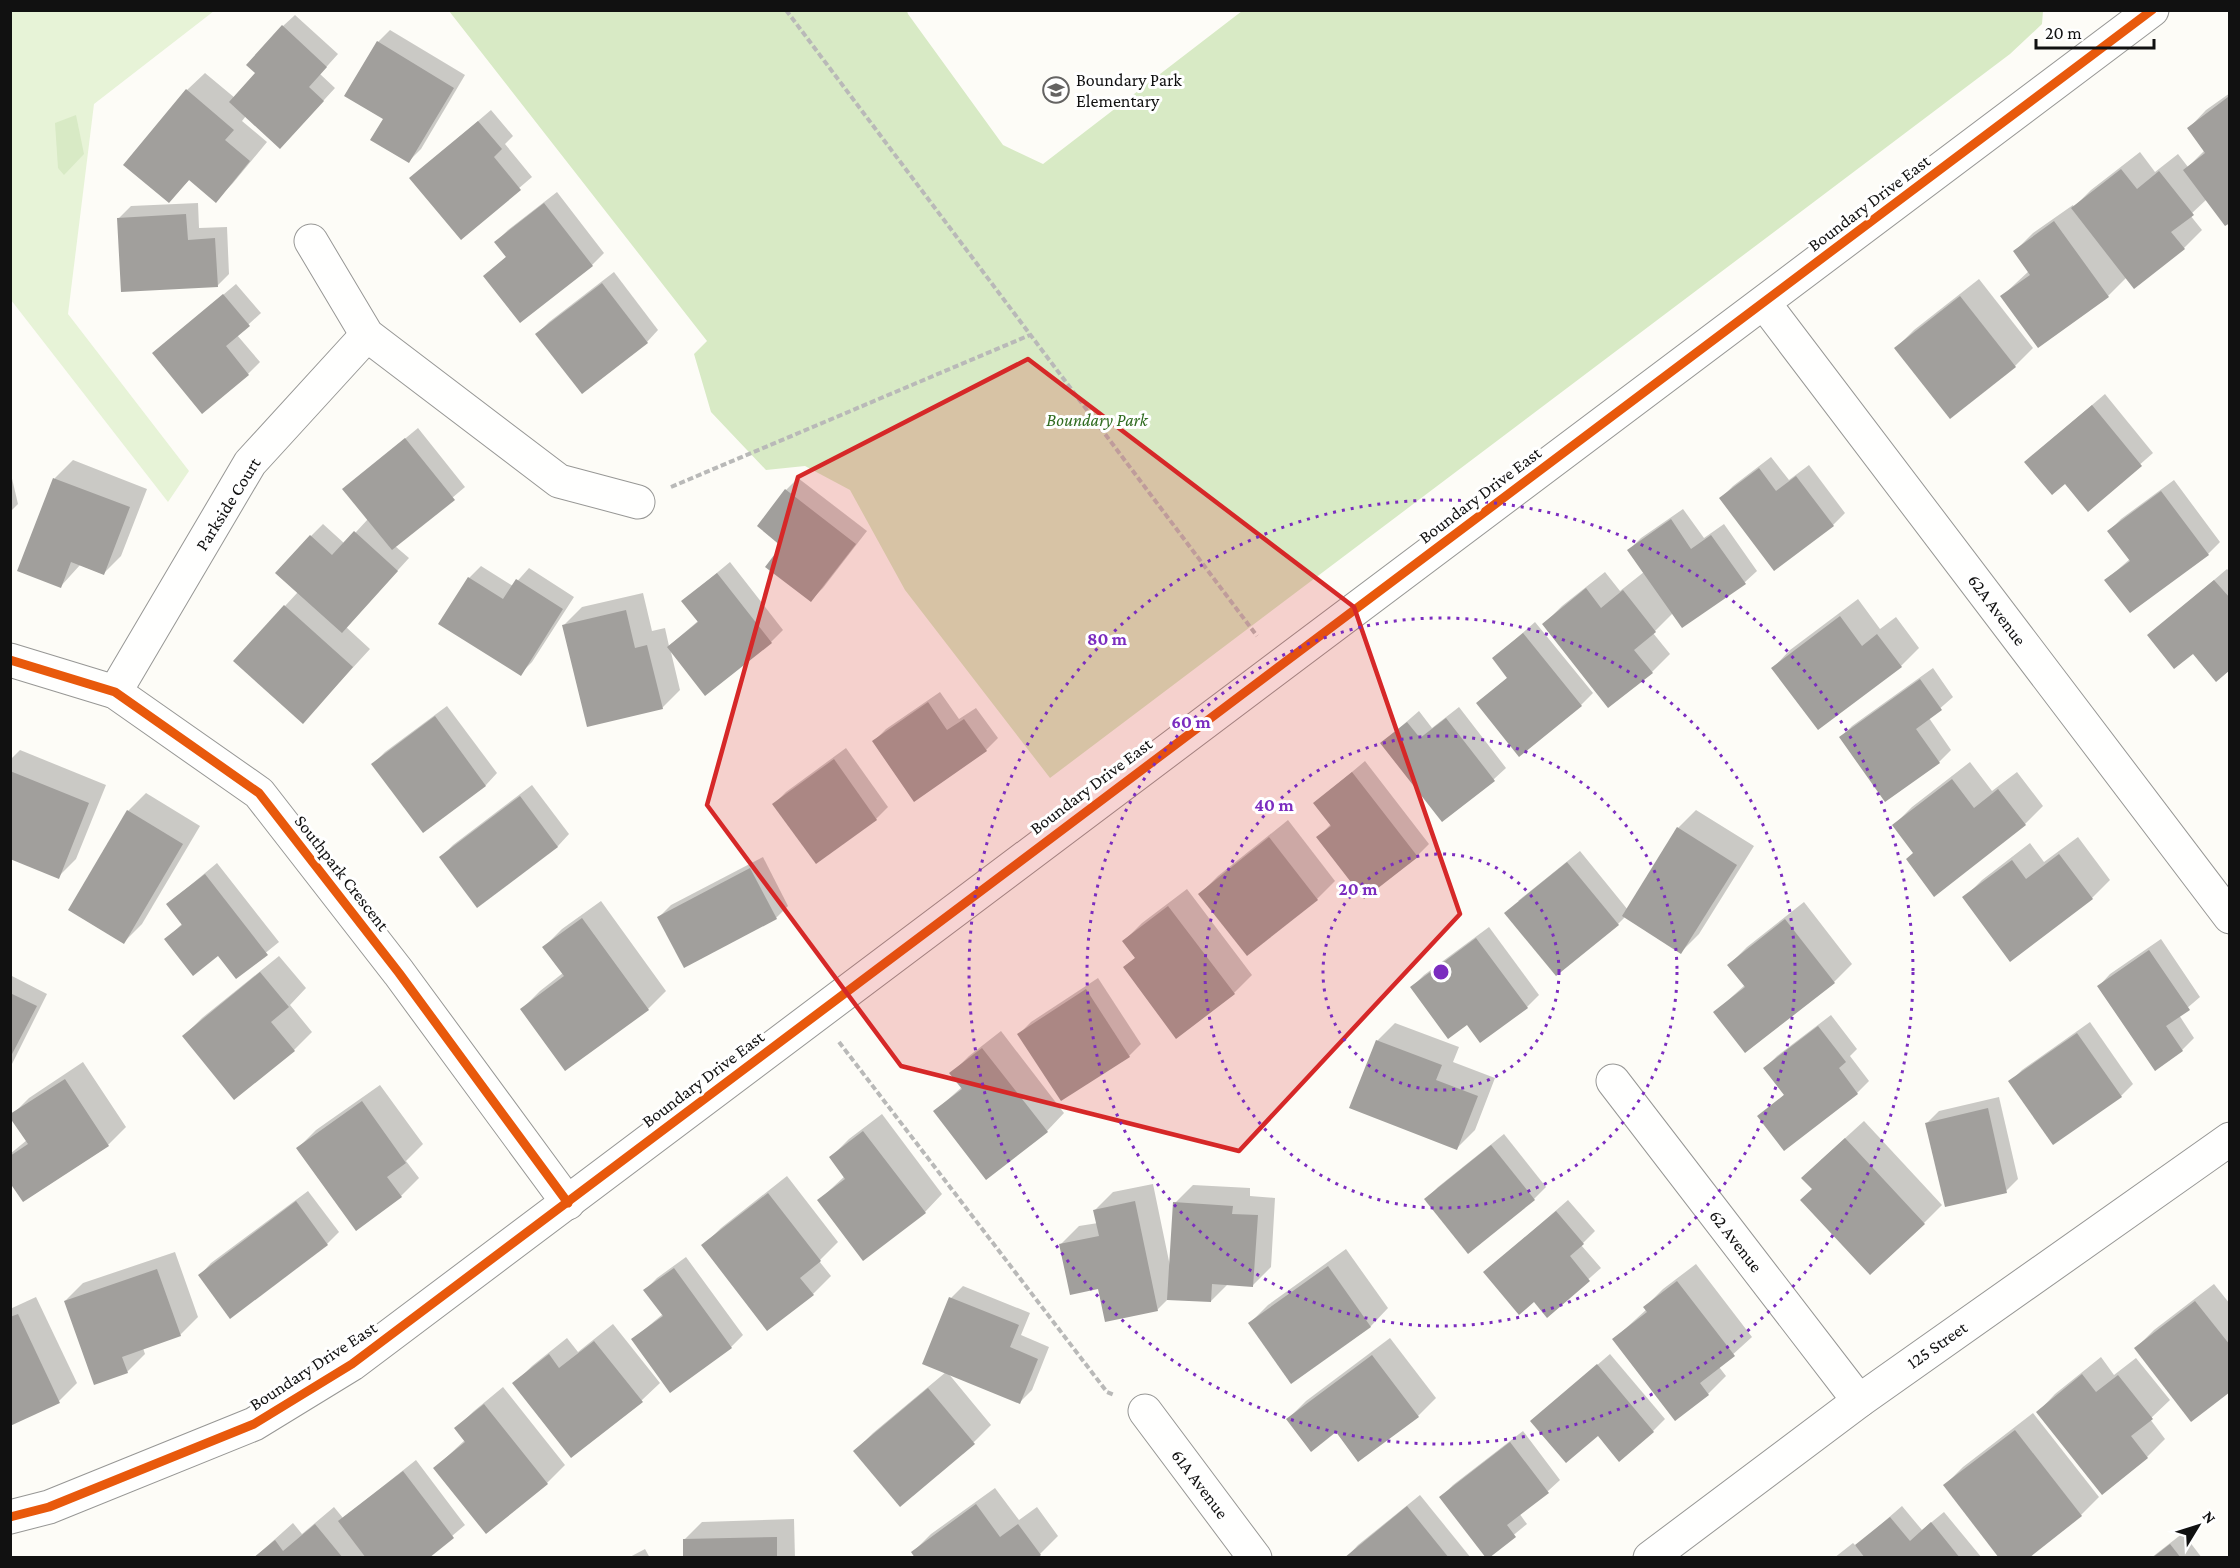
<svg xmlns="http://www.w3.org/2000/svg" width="2240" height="1568" viewBox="0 0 2240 1568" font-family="'Crimson Pro',serif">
	<rect width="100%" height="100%" fill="#fdfcf7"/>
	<polygon fill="#e7f3d7" points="11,11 214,11 94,104 68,314 189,471 168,502 11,300"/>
	<g fill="#d8eac5">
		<polygon points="449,11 907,11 908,14 1003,145 1043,164 1242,11 2043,11 2042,24 2010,54 1050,778 905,590 850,490 805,466 766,470 711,412 694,354 707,341"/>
		<polygon points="76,115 84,154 64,175 58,168 55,123"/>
	</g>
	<g fill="#0003">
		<polygon points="295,15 338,54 320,74 335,88 292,135 246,116 242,121 267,142 233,183 216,201 190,179 169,201 187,90 205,73 235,98 257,73 283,26"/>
		<polygon points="390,30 465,75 421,149 409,161 385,119 378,42"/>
		<polygon points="2230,93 2230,221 2207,199 2190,215 2202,230 2184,248 2127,277 2108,296 2002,296 2029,271 2015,251 2033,233 2073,205 2074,207 2091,190 2140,152 2155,172 2178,154 2188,167 2205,150 2189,128 2206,110"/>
		<polygon points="491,110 513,136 505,144 532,177 461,238 411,178"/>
		<polygon points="557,192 604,253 592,265 520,321 485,276 507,256 496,242 508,230"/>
		<polygon points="198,203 199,228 227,227 229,274 217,286 119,218 131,206"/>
		<polygon points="614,272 658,330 647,342 537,334 549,322"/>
		<polygon points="1979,279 2033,348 2015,366 1950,417 1896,348 1914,330"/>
		<polygon points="236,284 261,313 237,335 260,362 248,374 154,353"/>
		<polygon points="2105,394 2153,453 2088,510 2038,451"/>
		<polygon points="418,428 465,487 395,546 409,558 346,627 370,649 303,722 285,606 298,592 311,536 323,524 345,544 368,519 344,489"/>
		<polygon points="1771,457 1789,480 1809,465 1845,513 1833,525 1721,498 1733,486"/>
		<polygon points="73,460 147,489 121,556 103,574 80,565 61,586 19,570 55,478"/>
		<polygon points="10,470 18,504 10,512"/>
		<polygon points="798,478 867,531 823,588 811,600 783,546 786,490"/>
		<polygon points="2174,480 2220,542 2208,554 2106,580 2130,559 2109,531 2121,519"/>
		<polygon points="1683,509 1704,538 1724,524 1757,571 1745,582 1673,613 1653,633 1670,654 1652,672 1609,706 1544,624 1562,606 1605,572 1620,591 1644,572 1629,550 1641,538"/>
		<polygon points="730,562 783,630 771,642 705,694 670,648 680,690 662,708 564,625 582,607 643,593 652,631 665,628 669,646 698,621 683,601"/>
		<polygon points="481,566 513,586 529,568 574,597 532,662 520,674 469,578"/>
		<polygon points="2227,569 2230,572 2230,668 2149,635"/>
		<polygon points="1858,599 1880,629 1896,617 1919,648 1901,666 1773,668 1790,650"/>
		<polygon points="1535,622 1593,693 1581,705 1478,703 1508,677 1494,658"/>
		<polygon points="1933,668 1953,697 1929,718 1951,750 1939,762 1840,738 1852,726"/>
		<polygon points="940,692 959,719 976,708 998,738 986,750 874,741 886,729"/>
		<polygon points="447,706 497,773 486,785 423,831 373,764 385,752"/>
		<polygon points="1459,707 1506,768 1494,779 1443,820 1382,743 1419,711 1432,728"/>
		<polygon points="846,748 888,807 876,819 774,804 786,792"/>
		<polygon points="20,750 106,785 76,859 58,877 10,858 10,760"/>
		<polygon points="1365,761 1429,844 1417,856 1364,897 1318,837 1331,824 1315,803"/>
		<polygon points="1970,762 1992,791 2017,772 2043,806 2025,824 1915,853 1894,825 1912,807"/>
		<polygon points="532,785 569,834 558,846 478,906 441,857 453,845"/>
		<polygon points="146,793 200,826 142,924 124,942 128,811"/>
		<polygon points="1696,810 1754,846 1699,934 1681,952 1625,917 1618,924 1518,901 1580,851 1628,910 1678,828"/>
		<polygon points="1288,820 1335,881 1317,899 1248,954 1200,894 1218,876"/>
		<polygon points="2078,837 2110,880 2092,898 1964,898 1982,880 2030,843 2044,862"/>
		<polygon points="763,857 788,906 776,918 659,917 671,905"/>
		<polygon points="217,863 279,942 236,977 218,954 166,939 183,923 168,904"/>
		<polygon points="1187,889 1252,975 1234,993 1125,968 1136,957 1124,941 1142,923"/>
		<polygon points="601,901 666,991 648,1009 566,1069 522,1009 540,991 563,973 544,947 562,929"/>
		<polygon points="1804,902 1852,964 1834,982 1715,1012 1745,985 1729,965 1747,947"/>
		<polygon points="1489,927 1539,995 1527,1007 1412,987 1424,975"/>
		<polygon points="2161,939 2200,997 2179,1015 2194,1038 2182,1050 2155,1068 2099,986 2110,974"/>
		<polygon points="279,956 306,988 290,1005 312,1032 294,1050 184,1036 202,1018"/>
		<polygon points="10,975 47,994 10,1068"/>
		<polygon points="1098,978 1141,1044 1129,1056 1019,1034 1031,1022"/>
		<polygon points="1831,1015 1857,1049 1850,1056 1869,1081 1857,1093 1759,1116 1785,1094 1765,1068 1777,1056"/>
		<polygon points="2090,1022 2133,1084 2121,1096 2010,1082 2022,1070"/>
		<polygon points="1395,1023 1459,1047 1453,1062 1495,1078 1475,1130 1457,1148 1377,1041"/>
		<polygon points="1001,1031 1064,1113 1047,1131 935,1111 962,1087 951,1074 969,1056"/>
		<polygon points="83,1062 126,1127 108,1145 10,1180 10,1154 27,1140 11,1116 29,1098"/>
		<polygon points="380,1085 423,1144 406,1161 419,1178 401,1196 298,1148 316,1130"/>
		<polygon points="1999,1097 2018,1179 2006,1191 1927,1123 1939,1111"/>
		<polygon points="882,1114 942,1194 925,1212 819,1200 845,1176 831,1157 849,1139"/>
		<polygon points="1864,1121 1942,1205 1924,1223 1814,1189 1821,1160"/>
		<polygon points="1504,1134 1546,1187 1534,1199 1426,1199 1438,1187"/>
		<polygon points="787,1176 838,1242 819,1261 831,1276 813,1294 703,1246 721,1228"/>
		<polygon points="1153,1184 1170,1266 1175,1203 1193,1185 1250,1188 1250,1196 1275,1198 1271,1267 1253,1285 1228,1284 1211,1301 1169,1298 1157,1310 1100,1287 1061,1244 1079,1226 1098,1223 1095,1210 1113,1192"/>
		<polygon points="308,1191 339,1232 327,1244 231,1317 200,1275 211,1263"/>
		<polygon points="1568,1200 1595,1231 1581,1245 1601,1268 1547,1316 1534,1300 1485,1272"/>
		<polygon points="1346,1249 1388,1308 1371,1326 1292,1382 1250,1323 1268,1305"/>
		<polygon points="175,1252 198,1317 180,1335 143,1348 145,1354 127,1372 65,1301 83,1283"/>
		<polygon points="686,1257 743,1335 731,1347 633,1339 663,1314 645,1290 657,1278"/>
		<polygon points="1696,1264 1752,1337 1719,1367 1726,1376 1708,1394 1676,1419 1614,1339 1647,1309 1645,1307 1663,1289"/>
		<polygon points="2214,1284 2230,1304 2230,1390 2136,1348 2154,1330"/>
		<polygon points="963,1286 1030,1313 1021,1335 1049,1347 1032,1390 1020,1402 948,1373 991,1425 974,1442 855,1451 873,1433 946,1372 951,1298"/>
		<polygon points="36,1297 77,1383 59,1401 10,1425 10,1309"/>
		<polygon points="613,1324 660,1383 642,1400 571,1456 514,1384 532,1366 567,1338 578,1352"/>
		<polygon points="1390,1338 1436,1398 1418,1416 1337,1430 1288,1419 1306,1401"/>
		<polygon points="1610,1354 1665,1419 1653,1431 1598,1434 1532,1421"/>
		<polygon points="2101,1357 2114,1375 2136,1358 2170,1400 2150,1419 2165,1439 2147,1457 2102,1493 2038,1412 2055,1394"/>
		<polygon points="503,1387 565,1465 547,1483 486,1532 435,1468 465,1440 456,1428 474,1411"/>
		<polygon points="2033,1413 2099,1497 2081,1515 1945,1485 1963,1467"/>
		<polygon points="1523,1431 1560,1480 1548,1491 1519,1513 1527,1524 1487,1557 1441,1497 1453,1485"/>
		<polygon points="416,1460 465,1525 426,1558 254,1558 293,1523 302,1534 334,1507 343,1518"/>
		<polygon points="995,1488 1019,1520 1037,1507 1058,1536 1040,1554 913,1552 931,1534"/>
		<polygon points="1420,1495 1471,1558 1346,1558 1358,1545"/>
		<polygon points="1902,1506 1922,1530 1944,1512 1982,1558 1834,1558 1853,1543 1856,1546"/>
		<polygon points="794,1519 795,1558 685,1558 684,1540 702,1522"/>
		<polygon points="2183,1533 2202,1558 2151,1558"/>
		<polygon points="645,1549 650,1558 628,1558"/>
	</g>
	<g fill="#a19f9c">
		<polygon points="282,25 327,67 309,87 324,101 280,149 229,102 255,73 246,65"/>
		<polygon points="377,41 454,88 409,163 370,140 383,119 344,96"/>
		<polygon points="186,89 234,130 225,140 250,161 216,203 189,180 169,203 123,165"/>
		<polygon points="2228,97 2230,223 2225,226 2183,170 2205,153 2187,128"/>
		<polygon points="478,121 502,149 494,157 521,190 461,240 409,178"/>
		<polygon points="2121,169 2137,189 2159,171 2194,215 2171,232 2185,249 2134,289 2071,208"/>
		<polygon points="544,203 593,266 520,323 483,276 506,257 494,242"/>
		<polygon points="186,214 188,240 215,238 218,287 121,292 117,218"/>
		<polygon points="2054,221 2109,297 2038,348 2000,296 2030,275 2013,251"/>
		<polygon points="602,283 648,343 582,394 535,334"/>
		<polygon points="223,294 250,326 226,346 249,375 202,414 152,353"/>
		<polygon points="1960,296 2016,367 1950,419 1894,348"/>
		<polygon points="2092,405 2142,466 2088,512 2065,484 2052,495 2024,462"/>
		<polygon points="405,438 455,500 392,550 342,489"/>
		<polygon points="1759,468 1776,491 1796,476 1834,526 1774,571 1719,498"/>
		<polygon points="53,478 130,507 104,575 71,562 61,588 17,571"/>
		<polygon points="785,489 856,544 811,602 765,567 781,546 757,526"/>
		<polygon points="2161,491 2209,555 2130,613 2104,580 2130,561 2107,531"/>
		<polygon points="1671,519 1691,549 1711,535 1746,584 1682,628 1627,550"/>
		<polygon points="354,531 398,571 342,633 275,573 310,535 332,555"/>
		<polygon points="717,573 772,643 705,696 667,647 698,622 681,601"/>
		<polygon points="468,577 503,599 516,579 563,609 521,676 438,624"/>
		<polygon points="2214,580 2230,598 2230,670 2216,682 2193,654 2174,669 2147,635"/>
		<polygon points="1586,588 1601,608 1623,590 1656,632 1634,650 1653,673 1608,708 1542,624"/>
		<polygon points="284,605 353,667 303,724 233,661"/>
		<polygon points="626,610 635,648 647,645 663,709 587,727 562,625"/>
		<polygon points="1840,616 1862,646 1877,634 1902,667 1818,730 1771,668"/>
		<polygon points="1523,633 1582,706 1519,757 1476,703 1507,678 1492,658"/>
		<polygon points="1920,679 1942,710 1916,729 1940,763 1885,802 1839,737"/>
		<polygon points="928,702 947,730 964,719 987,751 914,802 872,741"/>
		<polygon points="435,716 486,786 423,833 371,764"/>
		<polygon points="1446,718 1495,781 1442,822 1380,743 1407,722 1420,738"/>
		<polygon points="834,759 877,820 816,864 772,804"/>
		<polygon points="10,771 89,803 59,879 10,859"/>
		<polygon points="1352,772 1418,857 1364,899 1316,837 1331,826 1313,803"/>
		<polygon points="1952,779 1974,808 1998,789 2026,825 1934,897 1906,859 1913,853 1892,825"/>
		<polygon points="520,796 558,847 477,908 439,857"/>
		<polygon points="127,810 183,844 124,944 68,910"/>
		<polygon points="1677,827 1737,865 1681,954 1622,916"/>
		<polygon points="1269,837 1318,900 1247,956 1198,894"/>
		<polygon points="2059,854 2093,899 2010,962 1962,897 2012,860 2026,879"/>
		<polygon points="1567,862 1619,925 1556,976 1504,913"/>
		<polygon points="750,868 777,919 684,968 657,917"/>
		<polygon points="205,874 268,955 236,979 218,956 193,976 164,939 182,925 166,904"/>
		<polygon points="1168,906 1235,994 1176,1039 1123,967 1135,958 1122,941"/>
		<polygon points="582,918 649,1010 565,1071 520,1009 564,976 542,947"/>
		<polygon points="1785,919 1835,983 1745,1053 1713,1012 1745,987 1727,965"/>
		<polygon points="1476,938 1528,1008 1480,1043 1467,1025 1448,1039 1410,987"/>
		<polygon points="2149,950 2190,1010 2166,1026 2183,1051 2155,1071 2097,986"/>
		<polygon points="260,972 289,1007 271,1022 295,1051 234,1100 182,1036"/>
		<polygon points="1086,989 1130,1057 1061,1101 1017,1034"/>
		<polygon points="10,993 37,1006 10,1058"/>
		<polygon points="1818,1026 1846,1062 1839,1068 1858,1094 1784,1151 1757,1116 1784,1095 1763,1068"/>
		<polygon points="2077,1033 2122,1097 2053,1145 2008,1081"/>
		<polygon points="1376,1040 1442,1065 1436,1080 1478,1096 1457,1150 1349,1108"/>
		<polygon points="982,1048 1048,1132 986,1180 933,1111 962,1089 949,1073"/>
		<polygon points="65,1079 109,1146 23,1202 10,1183 10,1156 28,1144 10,1118 10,1114"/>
		<polygon points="362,1101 406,1163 387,1177 402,1197 356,1231 296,1148"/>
		<polygon points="1988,1108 2007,1193 1945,1207 1925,1123"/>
		<polygon points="863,1131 926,1213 863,1261 817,1200 845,1179 829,1157"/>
		<polygon points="1845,1138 1925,1224 1870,1275 1800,1200 1812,1189 1801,1178"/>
		<polygon points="1491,1145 1535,1200 1468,1254 1424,1199"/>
		<polygon points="768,1193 821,1261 800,1278 814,1295 767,1331 701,1245"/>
		<polygon points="296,1201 328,1245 230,1319 198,1275"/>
		<polygon points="1135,1201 1158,1311 1105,1322 1098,1289 1070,1295 1059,1244 1099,1236 1093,1210"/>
		<polygon points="1173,1202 1233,1206 1232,1214 1258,1215 1253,1287 1212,1284 1211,1302 1167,1300"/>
		<polygon points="1556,1211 1584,1244 1570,1256 1590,1281 1547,1318 1534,1302 1519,1315 1483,1272"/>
		<polygon points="1328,1266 1371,1327 1291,1384 1248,1323"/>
		<polygon points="674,1268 732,1348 670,1393 631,1339 663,1316 643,1290"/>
		<polygon points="157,1269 181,1336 122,1357 128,1373 94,1385 64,1301"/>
		<polygon points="1677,1281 1735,1356 1700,1383 1709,1395 1675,1421 1612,1339 1647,1312 1643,1307"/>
		<polygon points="949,1297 1019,1325 1010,1347 1038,1359 1020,1404 922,1364"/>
		<polygon points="2195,1301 2230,1345 2230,1392 2191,1422 2134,1348"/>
		<polygon points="18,1314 60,1403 10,1426 10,1317"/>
		<polygon points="594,1341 643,1402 571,1458 512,1383 549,1354 559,1368"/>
		<polygon points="1372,1355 1419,1417 1358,1462 1336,1432 1311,1452 1286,1419"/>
		<polygon points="1597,1364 1654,1432 1619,1462 1598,1436 1566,1463 1530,1421"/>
		<polygon points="2082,1374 2096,1392 2118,1375 2153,1419 2131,1436 2148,1458 2102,1495 2036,1412"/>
		<polygon points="928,1388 975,1444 900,1507 853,1451"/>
		<polygon points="484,1404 548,1484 486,1534 433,1468 465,1442 454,1428"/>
		<polygon points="2015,1430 2082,1516 2029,1558 1999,1558 1943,1485"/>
		<polygon points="1510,1442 1549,1493 1507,1525 1516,1537 1489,1558 1486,1558 1439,1497"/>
		<polygon points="403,1471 454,1538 429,1558 366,1558 338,1521"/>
		<polygon points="976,1504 1000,1537 1018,1524 1041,1555 1037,1558 915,1558 911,1552"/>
		<polygon points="1407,1506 1449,1558 1344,1558"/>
		<polygon points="1890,1517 1910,1541 1931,1522 1960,1558 1865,1558 1855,1545"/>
		<polygon points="315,1524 343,1558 253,1558 275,1540 283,1551"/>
		<polygon points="777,1537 777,1558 683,1558 683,1539"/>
		<polygon points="2170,1544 2181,1558 2152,1558"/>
	</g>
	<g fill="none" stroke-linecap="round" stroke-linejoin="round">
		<g stroke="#979795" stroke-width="35">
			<g id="minor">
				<polyline points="311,241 367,335 559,481 638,502"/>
				<polyline points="1764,303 2230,917"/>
				<polyline points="10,660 115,692 259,793 399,973 568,1203"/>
				<polyline points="115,692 250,463 367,335"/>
				<polyline points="1613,1081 1859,1401"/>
				<polyline points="1145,1411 1255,1558"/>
				<polyline points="10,1517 49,1507 254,1424 352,1364 2152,10"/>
				<polyline points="1650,1558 1859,1401 2230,1139"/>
			</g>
		</g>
		<g stroke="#b9b9b8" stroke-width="4" stroke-dasharray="6 3" stroke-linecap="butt">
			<polyline points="786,10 1257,636"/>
			<polyline points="671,487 1030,335"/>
			<polyline points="839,1042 1107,1392 1114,1395"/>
		</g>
		<use href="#minor" stroke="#fffffe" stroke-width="33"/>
		<g stroke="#fff" stroke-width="13">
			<g id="cycleway">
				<polyline points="10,660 115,692 259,793 399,973 568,1203"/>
				<polyline points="10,1517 49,1507 254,1424 352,1364 2152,10"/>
			</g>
		</g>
		<use href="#cycleway" stroke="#e8590c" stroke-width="9"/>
	</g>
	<path fill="#d62828" fill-opacity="0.2" stroke="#d62828" stroke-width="4.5" stroke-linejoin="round" d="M 1028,359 L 1354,607 L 1460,914 L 1239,1151 L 901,1066 L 707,805 L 798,477 Z"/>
	<g fill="none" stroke="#7b2cbf" stroke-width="3" stroke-dasharray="3 6">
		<circle cx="1441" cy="972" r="118"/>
		<circle cx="1441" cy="972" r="236"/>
		<circle cx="1441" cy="972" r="354"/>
		<circle cx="1441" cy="972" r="472"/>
	</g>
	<defs>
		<g id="school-ring" transform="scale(1.35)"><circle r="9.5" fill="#fff" stroke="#646362" stroke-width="1.5"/><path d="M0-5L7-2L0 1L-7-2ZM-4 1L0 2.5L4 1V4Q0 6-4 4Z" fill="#646362"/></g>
	</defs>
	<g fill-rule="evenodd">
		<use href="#school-ring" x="1056" y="90"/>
	</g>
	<g text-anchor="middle" stroke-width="6" stroke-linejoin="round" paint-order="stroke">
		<g font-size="18" fill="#111" stroke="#fff" text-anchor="start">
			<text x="1076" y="86">Boundary Park<tspan x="1076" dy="21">Elementary</tspan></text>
		</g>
		<g font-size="18" fill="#111" stroke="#fff">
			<text transform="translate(1869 203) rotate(-37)" y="6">Boundary Drive East</text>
			<text transform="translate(1480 495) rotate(-37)" y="6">Boundary Drive East</text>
			<text transform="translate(228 504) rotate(-58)" y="6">Parkside Court</text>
			<text transform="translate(1997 610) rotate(53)" y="6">62A Avenue</text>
			<text transform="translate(1091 786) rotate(-37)" y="6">Boundary Drive East</text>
			<text transform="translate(342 873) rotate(52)" y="6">Southpark Crescent</text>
			<text transform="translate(703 1079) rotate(-37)" y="6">Boundary Drive East</text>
			<text transform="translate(1736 1241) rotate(52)" y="6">62 Avenue</text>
			<text transform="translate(1937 1345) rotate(-35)" y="6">125 Street</text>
			<text transform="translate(313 1366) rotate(-33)" y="6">Boundary Drive East</text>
			<text transform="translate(1200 1484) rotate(53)" y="6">61A Avenue</text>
		</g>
		<g font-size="18" font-style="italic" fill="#2f6b1f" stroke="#fff">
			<text x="1097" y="426">Boundary Park</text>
		</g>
	</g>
	<circle cx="1441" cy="972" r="9" fill="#7b2cbf" stroke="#fff" stroke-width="3"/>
	<g font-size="18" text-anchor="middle" font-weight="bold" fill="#7b2cbf" stroke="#fff" stroke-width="6" stroke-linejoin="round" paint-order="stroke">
		<text x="1107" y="645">80 m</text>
		<text x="1191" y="728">60 m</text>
		<text x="1274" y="811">40 m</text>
		<text x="1358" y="895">20 m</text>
	</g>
	<rect width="2240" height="1568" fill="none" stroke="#111111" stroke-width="24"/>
	<g transform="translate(2198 1526) rotate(52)" stroke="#ffffff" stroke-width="4.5" paint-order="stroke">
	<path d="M0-4.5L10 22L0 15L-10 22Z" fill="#111111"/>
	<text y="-9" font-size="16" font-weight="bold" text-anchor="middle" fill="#111111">N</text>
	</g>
	<path d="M2036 39v9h118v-9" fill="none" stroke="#111111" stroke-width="3"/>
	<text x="2045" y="39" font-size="18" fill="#111111" stroke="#ffffff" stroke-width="4.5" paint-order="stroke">20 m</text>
</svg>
